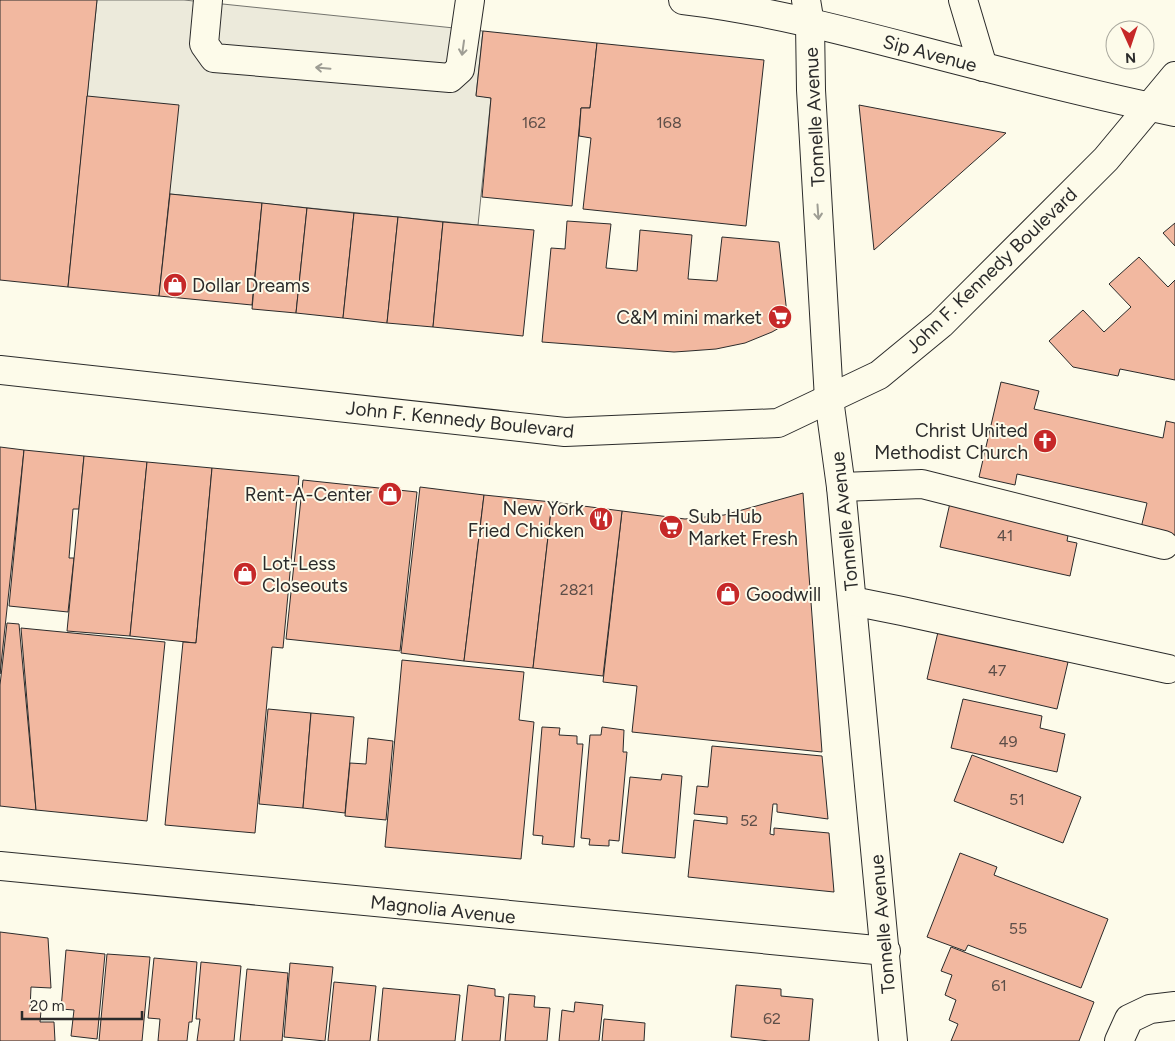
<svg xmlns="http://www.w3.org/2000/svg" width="1175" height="1041" viewBox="0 0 1175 1041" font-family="Figtree,sans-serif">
	<rect width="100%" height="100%" fill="#fdfbea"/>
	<polygon fill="#eceadb" stroke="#74746e" points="97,0 184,0 483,31 476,95 491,98 478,225 170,194 87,96"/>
	<g fill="#f2b8a0" stroke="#2b2b2b">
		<polygon points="0,0 97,0 68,287 0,280"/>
		<polygon points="483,31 597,43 590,108 581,108 572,206 482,197 491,98 476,96"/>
		<polygon points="597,43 764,60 746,226 583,209 591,138 579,136 581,108 590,108"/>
		<polygon points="87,96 179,105 159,296 68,287"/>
		<polygon points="859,105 1006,133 874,250"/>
		<polygon points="170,194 262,203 252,305 159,296"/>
		<polygon points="262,203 307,208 296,313 252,309"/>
		<polygon points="307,208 354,213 343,318 296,313"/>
		<polygon points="354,213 398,217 387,323 343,318"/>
		<polygon points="398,217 443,222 433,327 387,323"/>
		<polygon points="567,221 611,224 606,268 637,271 640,230 692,235 688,279 717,281 722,237 779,242 788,323 772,332 745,343 716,349 689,351 674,352 542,342 551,248 565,249"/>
		<polygon points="443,222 534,230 523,336 433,327"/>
		<polygon points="1175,223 1175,246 1163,233"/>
		<polygon points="1139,257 1168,287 1175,280 1175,380 1120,369 1118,376 1073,367 1049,341 1083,310 1104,332 1131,307 1109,284"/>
		<polygon points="1001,382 1039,391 1034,409 1163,438 1166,421 1175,423 1175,540 1140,532 1147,503 1017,474 1015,485 979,477"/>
		<polygon points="0,447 24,450 0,674"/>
		<polygon points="24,450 84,456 79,509 73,509 69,558 74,558 68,612 9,606"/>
		<polygon points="84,456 147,462 130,636 67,631"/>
		<polygon points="147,462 212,468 196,643 130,636"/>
		<polygon points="212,468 299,476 283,648 272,647 255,833 165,825 183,642 196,643"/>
		<polygon points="303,480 417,492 400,651 286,639"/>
		<polygon points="420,487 484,495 464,661 401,653"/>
		<polygon points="803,493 822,752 632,732 637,686 603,682 622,511 685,519 724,515"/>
		<polygon points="484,495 552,502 533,668 464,661"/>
		<polygon points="552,502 622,511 603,676 533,668"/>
		<polygon points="950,503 1069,530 1067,541 1077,543 1070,576 940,547"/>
		<polygon points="7,623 19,624 36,810 0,806 0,685"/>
		<polygon points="21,628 165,642 147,821 36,810"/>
		<polygon points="938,632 1068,662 1057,709 927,679"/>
		<polygon points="402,660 524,672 519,720 534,722 521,859 385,847"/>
		<polygon points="963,699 1042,716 1040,728 1065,734 1057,772 951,748"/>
		<polygon points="268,709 311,713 303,808 259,804"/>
		<polygon points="311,713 354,717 345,813 303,808"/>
		<polygon points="542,727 560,728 559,735 577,736 577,744 583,744 574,847 542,844 543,836 533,835"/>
		<polygon points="602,727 624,730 623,752 627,752 619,841 609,840 609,846 589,845 590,839 581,838 590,735 601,735"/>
		<polygon points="368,738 393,741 386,820 345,816 350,763 366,764"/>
		<polygon points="712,746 822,756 828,819 777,812 777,804 773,804 770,834 774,835 774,828 829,833 834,892 688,877 694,820 727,824 727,817 694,814 697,786 708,787"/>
		<polygon points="972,755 1081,797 1063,843 954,801"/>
		<polygon points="662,774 682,776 675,858 622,853 630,777 661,780"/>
		<polygon points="960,853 997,867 994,875 1108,919 1081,988 968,945 965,951 927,937"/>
		<polygon points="0,932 48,938 51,988 31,987 30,1010 41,1011 40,1022 54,1022 55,1041 0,1041"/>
		<polygon points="951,947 1094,1002 1079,1041 951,1041 958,1024 949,1020 956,1000 945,995 952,975 941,971"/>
		<polygon points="66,950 105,954 97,1039 71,1036 74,1010 61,1009"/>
		<polygon points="107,954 150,957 142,1041 99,1041"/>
		<polygon points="154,958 197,962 192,1022 189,1022 187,1041 158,1041 160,1019 148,1018"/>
		<polygon points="201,962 241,966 234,1041 197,1041 200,1019 196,1019"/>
		<polygon points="290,963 333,967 325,1041 284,1037"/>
		<polygon points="247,969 288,973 282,1041 240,1041"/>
		<polygon points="334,982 376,986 370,1041 328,1041"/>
		<polygon points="468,985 495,989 495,996 504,997 500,1041 462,1041"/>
		<polygon points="736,985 781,989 781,996 813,999 809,1041 769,1041 731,1037"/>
		<polygon points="383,988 460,995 455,1041 378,1041"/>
		<polygon points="509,994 535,996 534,1007 550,1008 547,1041 505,1041"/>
		<polygon points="575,1002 603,1005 599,1041 559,1041 562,1010 574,1012"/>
		<polygon points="604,1019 645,1023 644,1041 602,1041"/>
	</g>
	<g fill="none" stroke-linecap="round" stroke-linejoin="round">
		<g stroke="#2b2b2b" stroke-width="30">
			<g id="minor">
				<polyline points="208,0 204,44 214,58 450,78 460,69 470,0"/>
				<path d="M 683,0 C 776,11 867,37 957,60 C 1030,79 1102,97 1175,112"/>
				<polyline points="806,0 810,24 811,90 829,399 841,487 893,1041"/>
				<polyline points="963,0 983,67"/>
				<polyline points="841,487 922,484 1164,545"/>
				<polyline points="852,601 902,611 1168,669"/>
				<polyline points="0,866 886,951"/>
				<polyline points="1119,1041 1129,1019 1150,1009 1175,1006"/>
			</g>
		</g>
		<g stroke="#2b2b2b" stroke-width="30">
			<polyline id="major" points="0,370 565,432 778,423 879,375 941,324 1106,159 1175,76"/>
		</g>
		<use href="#minor" stroke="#fdfbea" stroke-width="28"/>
		<use href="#major" stroke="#fdfbea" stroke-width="28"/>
	</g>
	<defs><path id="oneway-shaft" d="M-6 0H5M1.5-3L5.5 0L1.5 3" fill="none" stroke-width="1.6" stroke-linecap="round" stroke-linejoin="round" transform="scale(1.25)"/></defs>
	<g stroke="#9e9d94">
		<use href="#oneway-shaft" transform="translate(463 48) rotate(98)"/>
		<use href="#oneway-shaft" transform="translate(323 68) rotate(-175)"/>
		<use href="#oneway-shaft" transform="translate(818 212) rotate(86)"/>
	</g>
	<defs>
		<g id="shop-disc" transform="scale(1.25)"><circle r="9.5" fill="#c62828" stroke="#fdfbea"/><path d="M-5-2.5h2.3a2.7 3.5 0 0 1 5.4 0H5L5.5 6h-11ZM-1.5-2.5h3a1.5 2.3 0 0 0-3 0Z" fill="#fff"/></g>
		<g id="supermarket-disc" transform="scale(1.25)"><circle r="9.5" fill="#c62828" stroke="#fdfbea"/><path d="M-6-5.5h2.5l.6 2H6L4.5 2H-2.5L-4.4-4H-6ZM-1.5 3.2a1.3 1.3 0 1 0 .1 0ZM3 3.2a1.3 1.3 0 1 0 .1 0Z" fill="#fff"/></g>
		<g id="church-disc" transform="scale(1.25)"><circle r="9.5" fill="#c62828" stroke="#fdfbea"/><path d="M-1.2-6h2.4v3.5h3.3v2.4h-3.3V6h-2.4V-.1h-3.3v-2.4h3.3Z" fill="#fff"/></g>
		<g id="restaurant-disc" transform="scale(1.25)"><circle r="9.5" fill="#c62828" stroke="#fdfbea"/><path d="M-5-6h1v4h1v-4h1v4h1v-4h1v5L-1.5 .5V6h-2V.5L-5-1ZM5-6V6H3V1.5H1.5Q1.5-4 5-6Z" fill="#fff"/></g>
	</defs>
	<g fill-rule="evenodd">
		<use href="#shop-disc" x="175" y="285"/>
		<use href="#supermarket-disc" x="780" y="317"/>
		<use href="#church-disc" x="1045" y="441"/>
		<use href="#shop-disc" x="390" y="494"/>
		<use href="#restaurant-disc" x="601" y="519"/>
		<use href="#supermarket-disc" x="671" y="527"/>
		<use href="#shop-disc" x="245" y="574"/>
		<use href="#shop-disc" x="728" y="594"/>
	</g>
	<g text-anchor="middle" stroke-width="4" stroke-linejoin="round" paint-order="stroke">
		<g font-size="16" fill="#5d4e48">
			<text x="534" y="128">162</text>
			<text x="669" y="128">168</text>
			<text x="1005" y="541">41</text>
			<text x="577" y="595">2821</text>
			<text x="997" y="676">47</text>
			<text x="1008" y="747">49</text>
			<text x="1017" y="805">51</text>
			<text x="749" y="826">52</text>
			<text x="1018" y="934">55</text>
			<text x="999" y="991">61</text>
			<text x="772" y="1024">62</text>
		</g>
		<g font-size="19" fill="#2b2b2b" stroke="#fdfbea">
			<text transform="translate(930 53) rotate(15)" y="7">Sip Avenue</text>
			<text transform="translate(814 117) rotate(-93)" y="7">Tonnelle Avenue</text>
			<text transform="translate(991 270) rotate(-44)" y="7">John F. Kennedy Boulevard</text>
			<text transform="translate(460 419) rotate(6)" y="7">John F. Kennedy Boulevard</text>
			<text transform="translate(844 521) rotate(-96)" y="7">Tonnelle Avenue</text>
			<text transform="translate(443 909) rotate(6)" y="7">Magnolia Avenue</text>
			<text transform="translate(882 924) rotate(-95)" y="7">Tonnelle Avenue</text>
		</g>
		<g font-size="19" fill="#2b2b2b" stroke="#fdfbea" text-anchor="start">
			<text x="192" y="292">Dollar Dreams</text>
			<text x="762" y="324" text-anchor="end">C&amp;M mini market</text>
			<text x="1028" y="437" text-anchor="end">Christ United<tspan x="1028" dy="22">Methodist Church</tspan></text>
			<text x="372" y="501" text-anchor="end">Rent-A-Center</text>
			<text x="584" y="515" text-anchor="end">New York<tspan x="584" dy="22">Fried Chicken</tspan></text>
			<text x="688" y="523">Sub Hub<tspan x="688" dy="22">Market Fresh</tspan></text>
			<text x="262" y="570">Lot-Less<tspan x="262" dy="22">Closeouts</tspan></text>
			<text x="746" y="601">Goodwill</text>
		</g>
	</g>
	<g transform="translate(1130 45) rotate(177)"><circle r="24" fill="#fdfbea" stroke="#a9a89e"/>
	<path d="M0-4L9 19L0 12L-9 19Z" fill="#c62828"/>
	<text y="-8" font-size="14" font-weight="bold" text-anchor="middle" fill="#2b2b2b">N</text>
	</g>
	<path d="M22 1011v8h120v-8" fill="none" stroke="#2b2b2b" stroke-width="2.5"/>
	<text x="30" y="1011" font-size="15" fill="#2b2b2b" stroke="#fdfbea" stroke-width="4" paint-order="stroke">20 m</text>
</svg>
